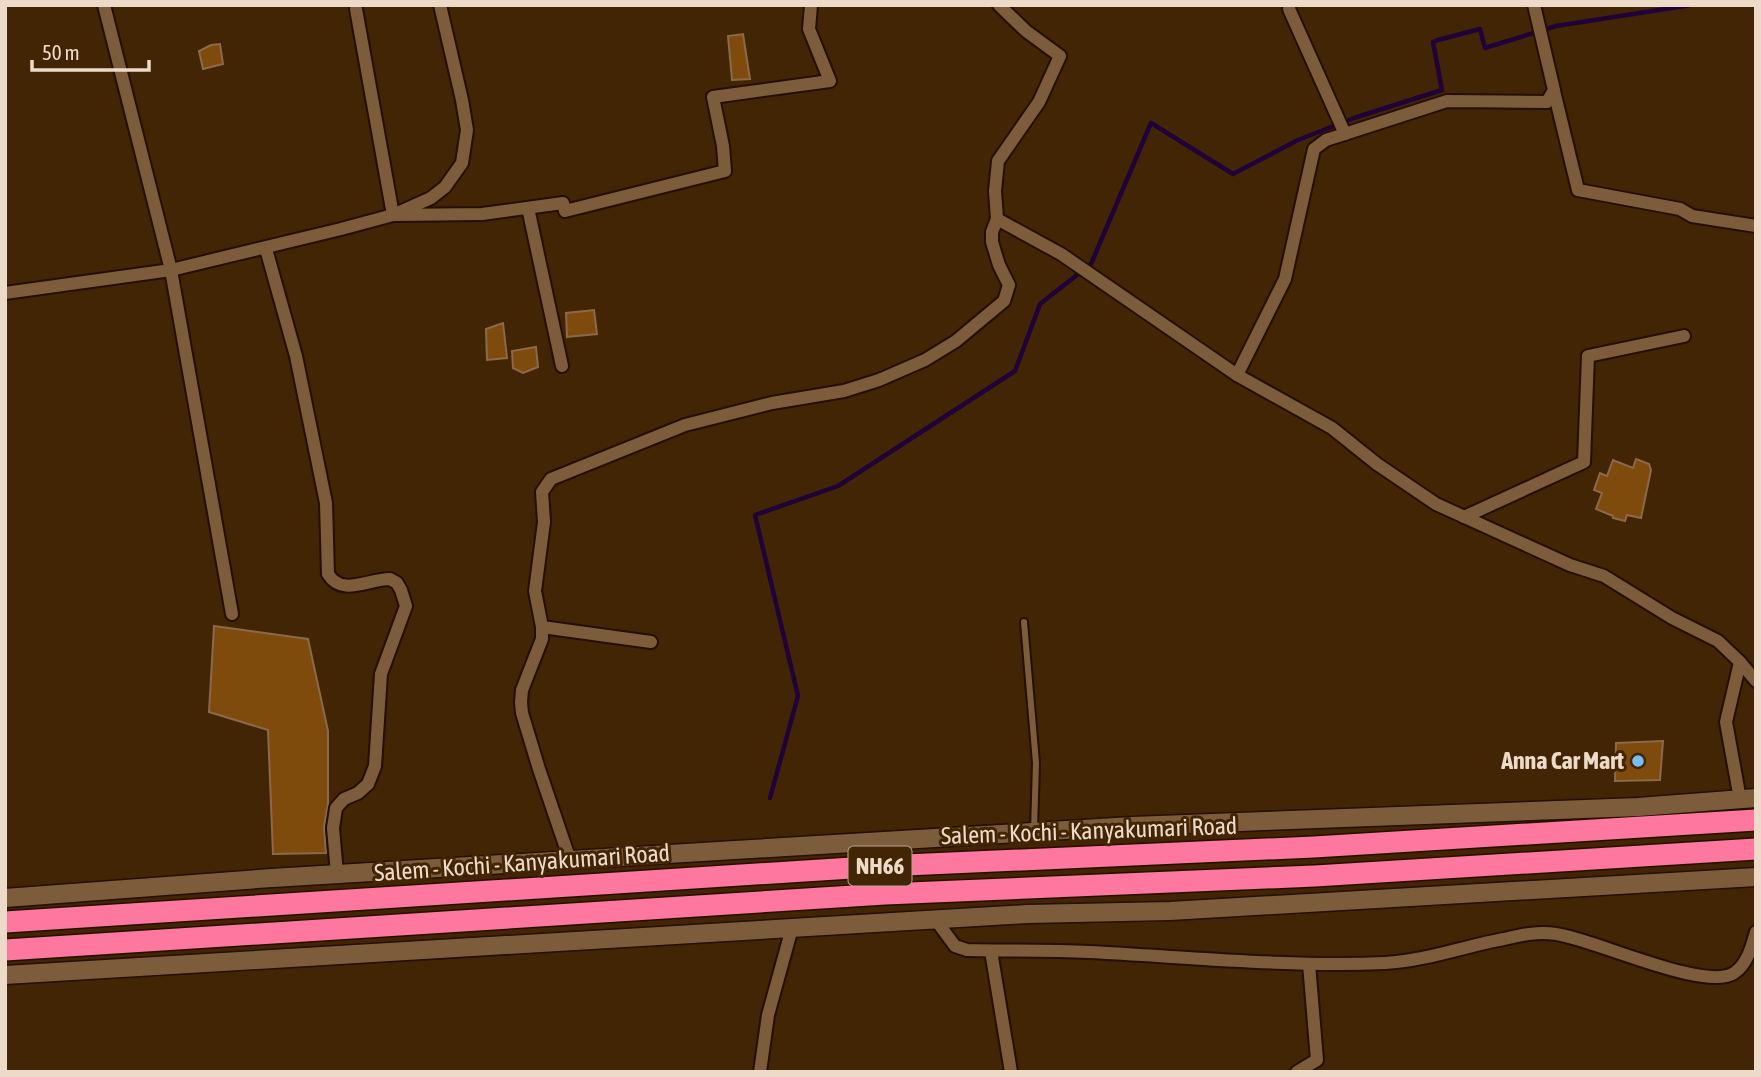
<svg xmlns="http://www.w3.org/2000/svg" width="1761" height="1077" viewBox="0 0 1761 1077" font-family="'Asap Condensed',sans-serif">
	<rect width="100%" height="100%" fill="#422504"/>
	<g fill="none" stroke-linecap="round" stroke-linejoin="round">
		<polyline stroke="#200239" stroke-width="4.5" points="770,798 798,696 755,515 838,486 1015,371 1040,304 1091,264 1151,123 1233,174 1298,140 1354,118 1442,90 1433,42 1438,40 1480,29 1485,48 1556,26 1691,5"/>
	</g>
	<g fill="#7f4b0d" stroke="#8c694a" stroke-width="2">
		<polygon points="743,34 750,79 732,80 728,36"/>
		<polygon points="220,44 223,64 203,69 199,51 211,45"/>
		<polygon points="594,310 597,334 567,337 566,313"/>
		<polygon points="503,323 507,358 487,360 486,329"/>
		<polygon points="536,347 538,367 523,373 513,368 512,351"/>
		<polygon points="1636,459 1649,464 1651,470 1641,518 1627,515 1625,521 1613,518 1613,516 1596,509 1602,493 1594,490 1600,473 1607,476 1613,460 1633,468"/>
		<polygon points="214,626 308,639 328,731 328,804 324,828 326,853 273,854 268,730 209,712"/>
		<polygon points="1663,741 1660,780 1615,781 1616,743"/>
	</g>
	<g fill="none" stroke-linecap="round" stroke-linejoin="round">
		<g stroke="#240f00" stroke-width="10">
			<polyline id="lane" points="1024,622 1036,763 1034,830"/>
		</g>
		<g stroke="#240f00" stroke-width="16">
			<g id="street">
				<polyline points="104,5 171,270 232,614"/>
				<polyline points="356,9 393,215 482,214 563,203 565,211 725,171 723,146 713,97 830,81 809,29 811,5"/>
				<polyline points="1289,9 1345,134"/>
				<polyline points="1554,91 1578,190 1680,209 1692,216 1756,226"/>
				<polyline points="528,208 562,366"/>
				<polyline points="997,219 1061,254 1237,375 1332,428 1377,464 1436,504 1570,565 1604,576 1672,618 1718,641 1740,662 1726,722 1740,799"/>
				<path d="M 266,249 L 296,356 L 326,503 L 328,574 C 342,597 368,579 390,579 L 397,583 L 401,590 L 406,606 L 381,674 L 375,766 L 368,784 L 358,793 L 344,799 L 336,808 L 333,828 L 337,874"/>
				<polyline points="5,293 171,270 341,229 393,215 431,198 445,187 462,163 467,130 462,100 440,5"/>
				<polyline points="1237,375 1285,279 1314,149 1326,140 1447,101 1547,102 1554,90 1534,5"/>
				<polyline points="1464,517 1584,462 1588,356 1684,336"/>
				<polyline points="542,627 651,642"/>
				<polyline points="1740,662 1756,681"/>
				<polyline points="570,860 539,769 522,713 521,702 522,690 542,639 542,627 535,591 544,522 542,492 551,479 685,425 772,403 844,391 879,380 925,360 956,341 1004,301 1009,285 999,265 992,242 992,232 997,219 995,191 998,161 1039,102 1060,56 1026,31 999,5"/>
				<path d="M 935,919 L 955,946 L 967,950 C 1008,951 1049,950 1089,952 C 1188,957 1286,967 1385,963 C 1425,961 1465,946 1504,939 C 1521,935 1538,931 1556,934 C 1594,939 1705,992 1734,973 C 1747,965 1752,946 1756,932"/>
				<polyline points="991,951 1011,1072"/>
				<polyline points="760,1072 768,1015 792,928"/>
				<polyline points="1297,1072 1317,1060 1309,964"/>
			</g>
		</g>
		<g stroke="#240f00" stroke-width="21">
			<g id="secondary">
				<polyline points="5,898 272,878 1132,826 1638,807 1756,798"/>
				<polyline points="5,975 1027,914 1170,911 1756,877"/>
			</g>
		</g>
		<g stroke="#240f00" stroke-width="24">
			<g id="highway">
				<polyline points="5,922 883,866 1314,847 1756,820"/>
				<polyline points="5,950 885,894 1315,876 1756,849"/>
			</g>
		</g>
		<use href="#lane" stroke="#7d5c3c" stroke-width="6"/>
		<use href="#street" stroke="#7d5c3c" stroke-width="12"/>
		<use href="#secondary" stroke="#7d5c3c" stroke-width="18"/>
		<use href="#highway" stroke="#fe779f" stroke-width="21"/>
	</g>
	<circle fill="#78bff7" stroke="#422504" stroke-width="2.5" cx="1638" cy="761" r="7"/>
	<g text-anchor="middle" stroke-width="6" stroke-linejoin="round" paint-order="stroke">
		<rect fill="#422504" stroke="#baa48e" stroke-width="2" x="848.5" y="846.5" width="63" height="39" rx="5"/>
		<g font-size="23" font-weight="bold" fill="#eedac9">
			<text x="880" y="874">NH66</text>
		</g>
		<g font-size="24" font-weight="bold" fill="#eedac9" stroke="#422504" text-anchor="end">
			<text x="1624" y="769">Anna Car Mart</text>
		</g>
		<g font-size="24" fill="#eedac9" stroke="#422504">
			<text transform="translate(1089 831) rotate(-2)" y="8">Salem - Kochi - Kanyakumari Road</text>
			<text transform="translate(522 863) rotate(-4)" y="8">Salem - Kochi - Kanyakumari Road</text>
		</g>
	</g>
	<rect width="1761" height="1077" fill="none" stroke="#eedac9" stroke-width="14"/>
	<path d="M32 60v10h117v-10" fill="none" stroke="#eedac9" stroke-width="3.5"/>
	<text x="42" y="60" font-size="21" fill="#eedac9" stroke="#422504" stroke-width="5" paint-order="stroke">50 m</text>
</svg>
